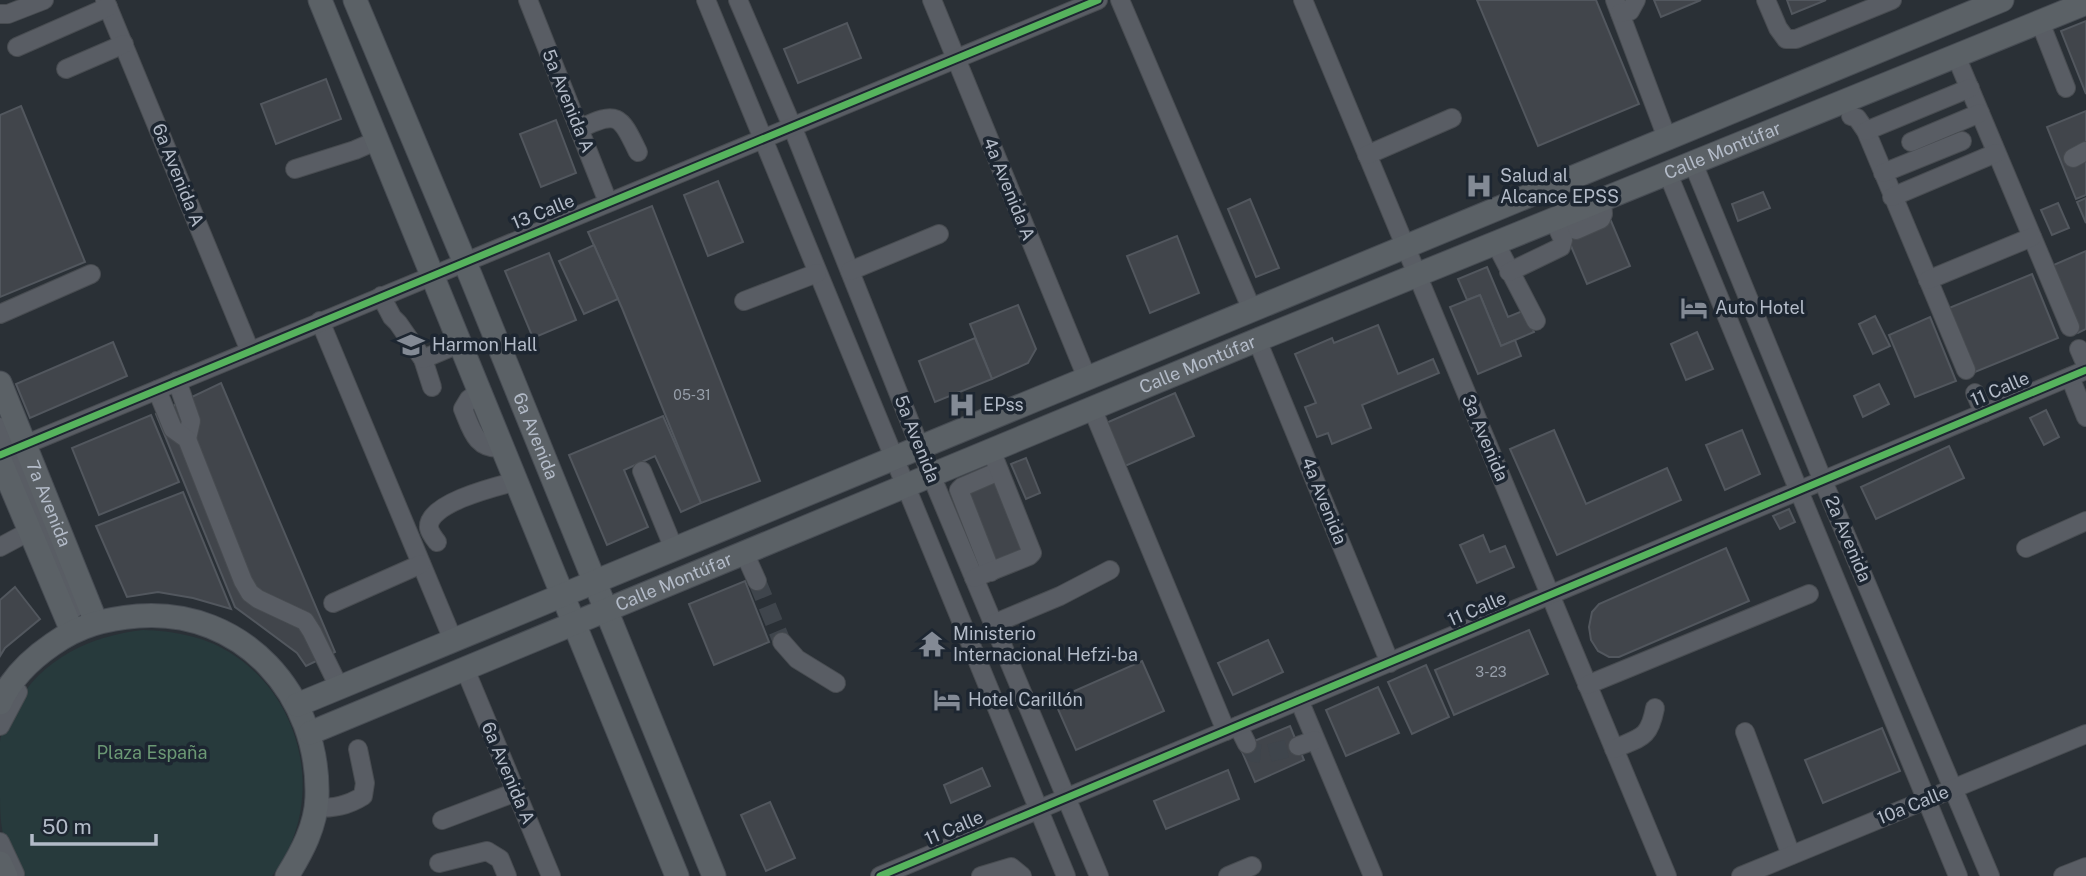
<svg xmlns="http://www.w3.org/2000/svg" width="2086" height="876" viewBox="0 0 2086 876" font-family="'Public Sans',sans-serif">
	<rect width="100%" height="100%" fill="#2a3036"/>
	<path fill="#273a3c" d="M 143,630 C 173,631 203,636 229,652 C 305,698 327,805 272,876 L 23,876 C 0,842 0,825 0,785 C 0,771 0,756 0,742 C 1,730 9,718 15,707 C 41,659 90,636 143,630 Z"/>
	<g fill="#41454b" stroke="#52575e" stroke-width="2">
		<polygon points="1477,0 1596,0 1639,104 1538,146"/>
		<polygon points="1654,0 1701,0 1661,17"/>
		<polygon points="1787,0 1826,0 1792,14"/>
		<polygon points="2086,21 2086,94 2061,31"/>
		<polygon points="847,23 861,58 798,83 784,49"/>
		<polygon points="326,79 341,119 276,144 261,104"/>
		<polygon points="21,106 85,262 0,297 0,115"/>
		<polygon points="2086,111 2086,195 2076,199 2047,127"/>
		<polygon points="556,120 576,173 541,187 520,134"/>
		<polygon points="718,181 743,242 708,256 684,195"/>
		<polygon points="1763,192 1770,208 1738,221 1732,204"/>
		<polygon points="2086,198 2086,223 2077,202"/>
		<polygon points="1250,199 1279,268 1256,277 1228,209"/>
		<polygon points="2058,203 2069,228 2052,235 2041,210"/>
		<polygon points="652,206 760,481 701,503 622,308 588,232"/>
		<polygon points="1611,221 1630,266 1587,284 1568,239"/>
		<polygon points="1177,236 1199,293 1150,313 1127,256"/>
		<polygon points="594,245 618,299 584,314 559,261"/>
		<polygon points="2086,251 2086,329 2078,333 2049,267"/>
		<polygon points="549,253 576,320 533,338 505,271"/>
		<polygon points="1487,267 1508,317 1525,310 1534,332 1501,346 1480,295 1467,300 1458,279"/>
		<polygon points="2032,274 2058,338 1975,372 1949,308"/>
		<polygon points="1480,295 1501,346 1515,340 1521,356 1478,374 1450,307"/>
		<polygon points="1018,305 1036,349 1028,363 992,379 970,324"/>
		<polygon points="1875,316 1890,346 1873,354 1859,324"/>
		<polygon points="1930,317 1956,381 1915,397 1889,335"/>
		<polygon points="1378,325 1398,374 1433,359 1439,373 1362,405 1371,428 1332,444 1328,433 1317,437 1305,407 1316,403 1295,354 1332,338 1334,343"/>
		<polygon points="1697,332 1713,369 1686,380 1671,344"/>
		<polygon points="975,338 992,379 935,402 919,361"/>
		<polygon points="113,342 127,376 30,418 16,384"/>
		<polygon points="221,383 335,652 306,666 297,653 235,607 156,414"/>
		<polygon points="1879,384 1889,404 1863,417 1854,396"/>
		<polygon points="1175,393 1194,436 1125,466 1106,423"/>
		<polygon points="2046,410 2059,437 2044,445 2030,418"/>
		<polygon points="151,415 179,482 99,515 72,448"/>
		<polygon points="663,416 701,503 681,512 655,456 624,470 648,527 607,545 569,455"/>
		<polygon points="1554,430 1586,504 1667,468 1681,500 1557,555 1510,449"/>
		<polygon points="1742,430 1760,474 1725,490 1706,445"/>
		<polygon points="1949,446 1964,478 1876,519 1861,487"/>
		<polygon points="1026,458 1040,493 1026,499 1011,464"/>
		<polygon points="994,480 1024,552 992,565 962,494"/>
		<polygon points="183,492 231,609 193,598 158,592 127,597 96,526"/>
		<polygon points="1789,509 1795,522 1780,529 1773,516"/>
		<polygon points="1483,535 1490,552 1505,546 1514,567 1477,583 1460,545"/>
		<polygon points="1726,548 1749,601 1619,657 1609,657 1598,651 1591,640 1589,627 1592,612 1599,604"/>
		<polygon points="745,581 769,642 714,665 689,604"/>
		<polygon points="15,587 40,619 5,648 0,656 0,600"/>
		<polygon points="1529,630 1548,674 1454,715 1435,670"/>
		<polygon points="1268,640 1283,672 1233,695 1218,663"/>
		<polygon points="1142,661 1164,711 1076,750 1054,700"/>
		<polygon points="1426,665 1449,717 1412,734 1388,682"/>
		<polygon points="1378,687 1399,733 1346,756 1326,710"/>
		<polygon points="1290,726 1304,760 1255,782 1240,747"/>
		<polygon points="1882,728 1900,771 1823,803 1805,760"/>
		<polygon points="982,768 990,786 951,803 944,785"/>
		<polygon points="1228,770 1239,799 1166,829 1154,801"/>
		<polygon points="770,802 795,858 766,871 741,815"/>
	</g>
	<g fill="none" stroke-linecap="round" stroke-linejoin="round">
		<g stroke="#3f454c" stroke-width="18" stroke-dasharray="18 9" stroke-linecap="butt">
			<polyline points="757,581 782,642"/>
			<polyline points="1247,744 1254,753 1265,754 1298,746"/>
		</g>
		<g stroke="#484c51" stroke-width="20">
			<g id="minor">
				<polyline points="105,0 250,351"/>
				<polyline points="528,0 608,202"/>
				<polyline points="706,0 1066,876"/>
				<polyline points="738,0 792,126 931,475 1099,876"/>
				<polyline points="932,0 1087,378"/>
				<polyline points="1120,0 1252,310"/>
				<polyline points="1303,0 1667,876"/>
				<polyline points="1615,0 1667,138"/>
				<polyline points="1766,0 1778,28 1786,39 1796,39 1892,0"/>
				<polyline points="1620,13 1630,11 1636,0"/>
				<polyline points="0,14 8,14 44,0"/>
				<polyline points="2040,22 2066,88"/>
				<polyline points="17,47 108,7"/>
				<polyline points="1956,56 2070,327"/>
				<polyline points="66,69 124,44"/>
				<polyline points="1851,116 1857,118 1866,131 1966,370"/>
				<path d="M 579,129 C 618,110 620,115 638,152"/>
				<polyline points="1866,131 1970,88"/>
				<polyline points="1911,142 1980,113"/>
				<polyline points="1367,155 1452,118"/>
				<polyline points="2073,158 2086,151"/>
				<polyline points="1693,163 1823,481 1990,876"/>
				<polyline points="295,169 355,150 378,140"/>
				<polyline points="1883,173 1962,141"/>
				<polyline points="1668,174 1958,876"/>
				<polyline points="1892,197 1996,153"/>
				<polyline points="1561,217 1570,228 1576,230 1601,219 1603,214 1602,200"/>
				<polyline points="1496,244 1536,321"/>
				<polyline points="850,271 939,234"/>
				<polyline points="1509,272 1561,247 1563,240 1554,220"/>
				<polyline points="1928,280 2032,237"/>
				<polyline points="381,296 392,317 398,323 423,359 432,387"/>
				<polyline points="744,301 817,273"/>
				<polyline points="0,314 91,274"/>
				<polyline points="320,321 453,640"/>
				<polyline points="1257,340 1390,663"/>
				<polyline points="2079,349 2086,365"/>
				<polyline points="423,359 461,343"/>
				<polyline points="2070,377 2086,417"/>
				<polyline points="177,381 191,421 187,439"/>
				<polyline points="157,390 173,429 187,439 243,581 250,593 258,599 305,621 312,632 339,687"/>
				<path d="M 480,391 L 469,399 L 463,409 C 472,431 476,450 503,448"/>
				<polyline points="1975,393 1984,413"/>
				<polyline points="1092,408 1226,731"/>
				<polyline points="0,427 75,608"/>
				<polyline points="0,455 1098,0"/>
				<polyline points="642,471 674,549"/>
				<path d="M 437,542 C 434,538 430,533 429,528 C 426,503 498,486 517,481"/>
				<polyline points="0,547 30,531"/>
				<polyline points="2026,548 2086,521"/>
				<polyline points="744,552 757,581"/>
				<polyline points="991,572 959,490 962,487 999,471"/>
				<polyline points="974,578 1029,556 1032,553 991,450"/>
				<polyline points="333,603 421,564"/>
				<polyline points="993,624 1060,596 1110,570"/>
				<polyline points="782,642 797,659 836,683"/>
				<polyline points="465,669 551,876"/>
				<polyline points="1587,685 1809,594"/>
				<polyline points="1299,700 1373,876"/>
				<polyline points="0,726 18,692"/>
				<polyline points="1238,726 1247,744"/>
				<polyline points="1745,732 1791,855"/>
				<polyline points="1298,746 1315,740"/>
				<path d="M 1614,749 C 1641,737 1649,739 1655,708"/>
				<path d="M 315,808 C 334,808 347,806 363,796 L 365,783 L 358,749"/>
				<polyline points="442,820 516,792"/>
				<polyline points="0,842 15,874"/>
				<polyline points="439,863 487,851 500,859 507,876"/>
				<polyline points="880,876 2086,370"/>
				<polyline points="981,876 1011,867 1022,876"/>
				<polyline points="1228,876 1252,866"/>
				<polyline points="1741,876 2086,734"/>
				<polyline points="2063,876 2086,867"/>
			</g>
		</g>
		<g stroke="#474c53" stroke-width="25">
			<g id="major">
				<polyline points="320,0 677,876"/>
				<path id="s1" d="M 355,0 L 471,277 L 714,876"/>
				<path id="s2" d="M 0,383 L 96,622"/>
				<polyline points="0,460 72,631"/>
				<path d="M 0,703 C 11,678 31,659 53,644 C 80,625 105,619 138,616 C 243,608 320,695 317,797 C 316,826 302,852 287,876"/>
				<polyline points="297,705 2002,0"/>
				<path id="s3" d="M 310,733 L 1257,340 L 2086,3"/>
				<polyline points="0,863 6,876"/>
			</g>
		</g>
		<use href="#minor" stroke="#595d64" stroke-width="18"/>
		<use href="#major" stroke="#5b6166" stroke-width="23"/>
		<g stroke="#1d2631" stroke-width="11">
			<g id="cycleway">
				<polyline points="0,455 1098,0"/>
				<polyline points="880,876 2086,370"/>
			</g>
		</g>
		<use href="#cycleway" stroke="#56b35d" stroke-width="7"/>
	</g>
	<defs>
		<g id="hospital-bare" transform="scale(2.1)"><path d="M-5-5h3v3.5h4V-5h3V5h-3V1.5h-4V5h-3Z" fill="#838a95" stroke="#1d2631" stroke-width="2.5" paint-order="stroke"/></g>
		<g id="hotel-bare" transform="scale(2.1)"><path d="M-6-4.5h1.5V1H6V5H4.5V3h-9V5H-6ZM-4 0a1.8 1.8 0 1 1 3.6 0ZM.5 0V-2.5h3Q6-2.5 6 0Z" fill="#838a95" stroke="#1d2631" stroke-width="2.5" paint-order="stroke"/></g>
		<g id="school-bare" transform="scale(2.1)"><path d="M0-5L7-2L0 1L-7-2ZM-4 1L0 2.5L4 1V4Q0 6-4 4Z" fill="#838a95" stroke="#1d2631" stroke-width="2.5" paint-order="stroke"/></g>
		<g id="temple-bare" transform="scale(2.1)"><path d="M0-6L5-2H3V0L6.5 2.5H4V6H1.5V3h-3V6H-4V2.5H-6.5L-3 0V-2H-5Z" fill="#838a95" stroke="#1d2631" stroke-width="2.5" paint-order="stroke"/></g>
	</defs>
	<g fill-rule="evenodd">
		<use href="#hospital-bare" x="1479" y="186"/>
		<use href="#hotel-bare" x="1694" y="308"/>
		<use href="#school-bare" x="411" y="345"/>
		<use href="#hospital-bare" x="962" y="405"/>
		<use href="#temple-bare" x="932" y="644"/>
		<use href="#hotel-bare" x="947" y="700"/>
	</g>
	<g text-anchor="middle" stroke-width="7" stroke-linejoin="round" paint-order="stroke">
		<g font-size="14" fill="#969ea9">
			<text x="692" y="400">05-31</text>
			<text x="1491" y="677">3-23</text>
		</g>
		<g font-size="18" fill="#b3bbc8" stroke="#1d2631">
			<text transform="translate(568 101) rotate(68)" y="6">5a Avenida A</text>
			<text dy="6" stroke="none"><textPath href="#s3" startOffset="1528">Calle Montúfar</textPath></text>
			<text transform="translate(178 175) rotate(68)" y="6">6a Avenida A</text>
			<text transform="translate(1009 189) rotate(68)" y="6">4a Avenida A</text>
			<text transform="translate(543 212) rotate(-22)" y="6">13 Calle</text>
			<text dy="6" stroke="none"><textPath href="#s3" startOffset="961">Calle Montúfar</textPath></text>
			<text transform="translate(2000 389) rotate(-23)" y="6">11 Calle</text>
			<text dy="6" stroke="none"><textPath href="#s1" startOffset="472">6a Avenida</textPath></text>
			<text transform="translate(1485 438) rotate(67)" y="6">3a Avenida</text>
			<text transform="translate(917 439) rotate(68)" y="6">5a Avenida</text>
			<text transform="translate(1324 501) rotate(68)" y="6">4a Avenida</text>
			<text dy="6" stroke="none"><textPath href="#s2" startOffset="130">7a Avenida</textPath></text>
			<text transform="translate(1848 539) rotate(67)" y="6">2a Avenida</text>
			<text dy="6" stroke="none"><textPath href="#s3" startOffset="394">Calle Montúfar</textPath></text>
			<text transform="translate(1477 609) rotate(-23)" y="6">11 Calle</text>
			<text transform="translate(508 773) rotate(67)" y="6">6a Avenida A</text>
			<text transform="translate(1913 805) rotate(-22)" y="6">10a Calle</text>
			<text transform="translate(954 828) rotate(-23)" y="6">11 Calle</text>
		</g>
		<g font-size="18" fill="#b3bbc8" stroke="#1d2631" text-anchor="start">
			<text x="1500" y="182">Salud al<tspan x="1500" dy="21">Alcance EPSS</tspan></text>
			<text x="1715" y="314">Auto Hotel</text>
			<text x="432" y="351">Harmon Hall</text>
			<text x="983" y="411">EPss</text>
			<text x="953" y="640">Ministerio<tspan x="953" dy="21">Internacional Hefzi-ba</tspan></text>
			<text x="968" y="706">Hotel Carillón</text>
		</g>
		<g font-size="18" fill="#6b9874" stroke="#1d2631">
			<text x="152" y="759">Plaza España</text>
		</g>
	</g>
	<path d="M32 834v10h124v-10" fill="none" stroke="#b3bbc8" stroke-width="3.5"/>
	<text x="42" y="834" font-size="21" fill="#b3bbc8" stroke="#1d2631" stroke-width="5" paint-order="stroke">50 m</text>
</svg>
